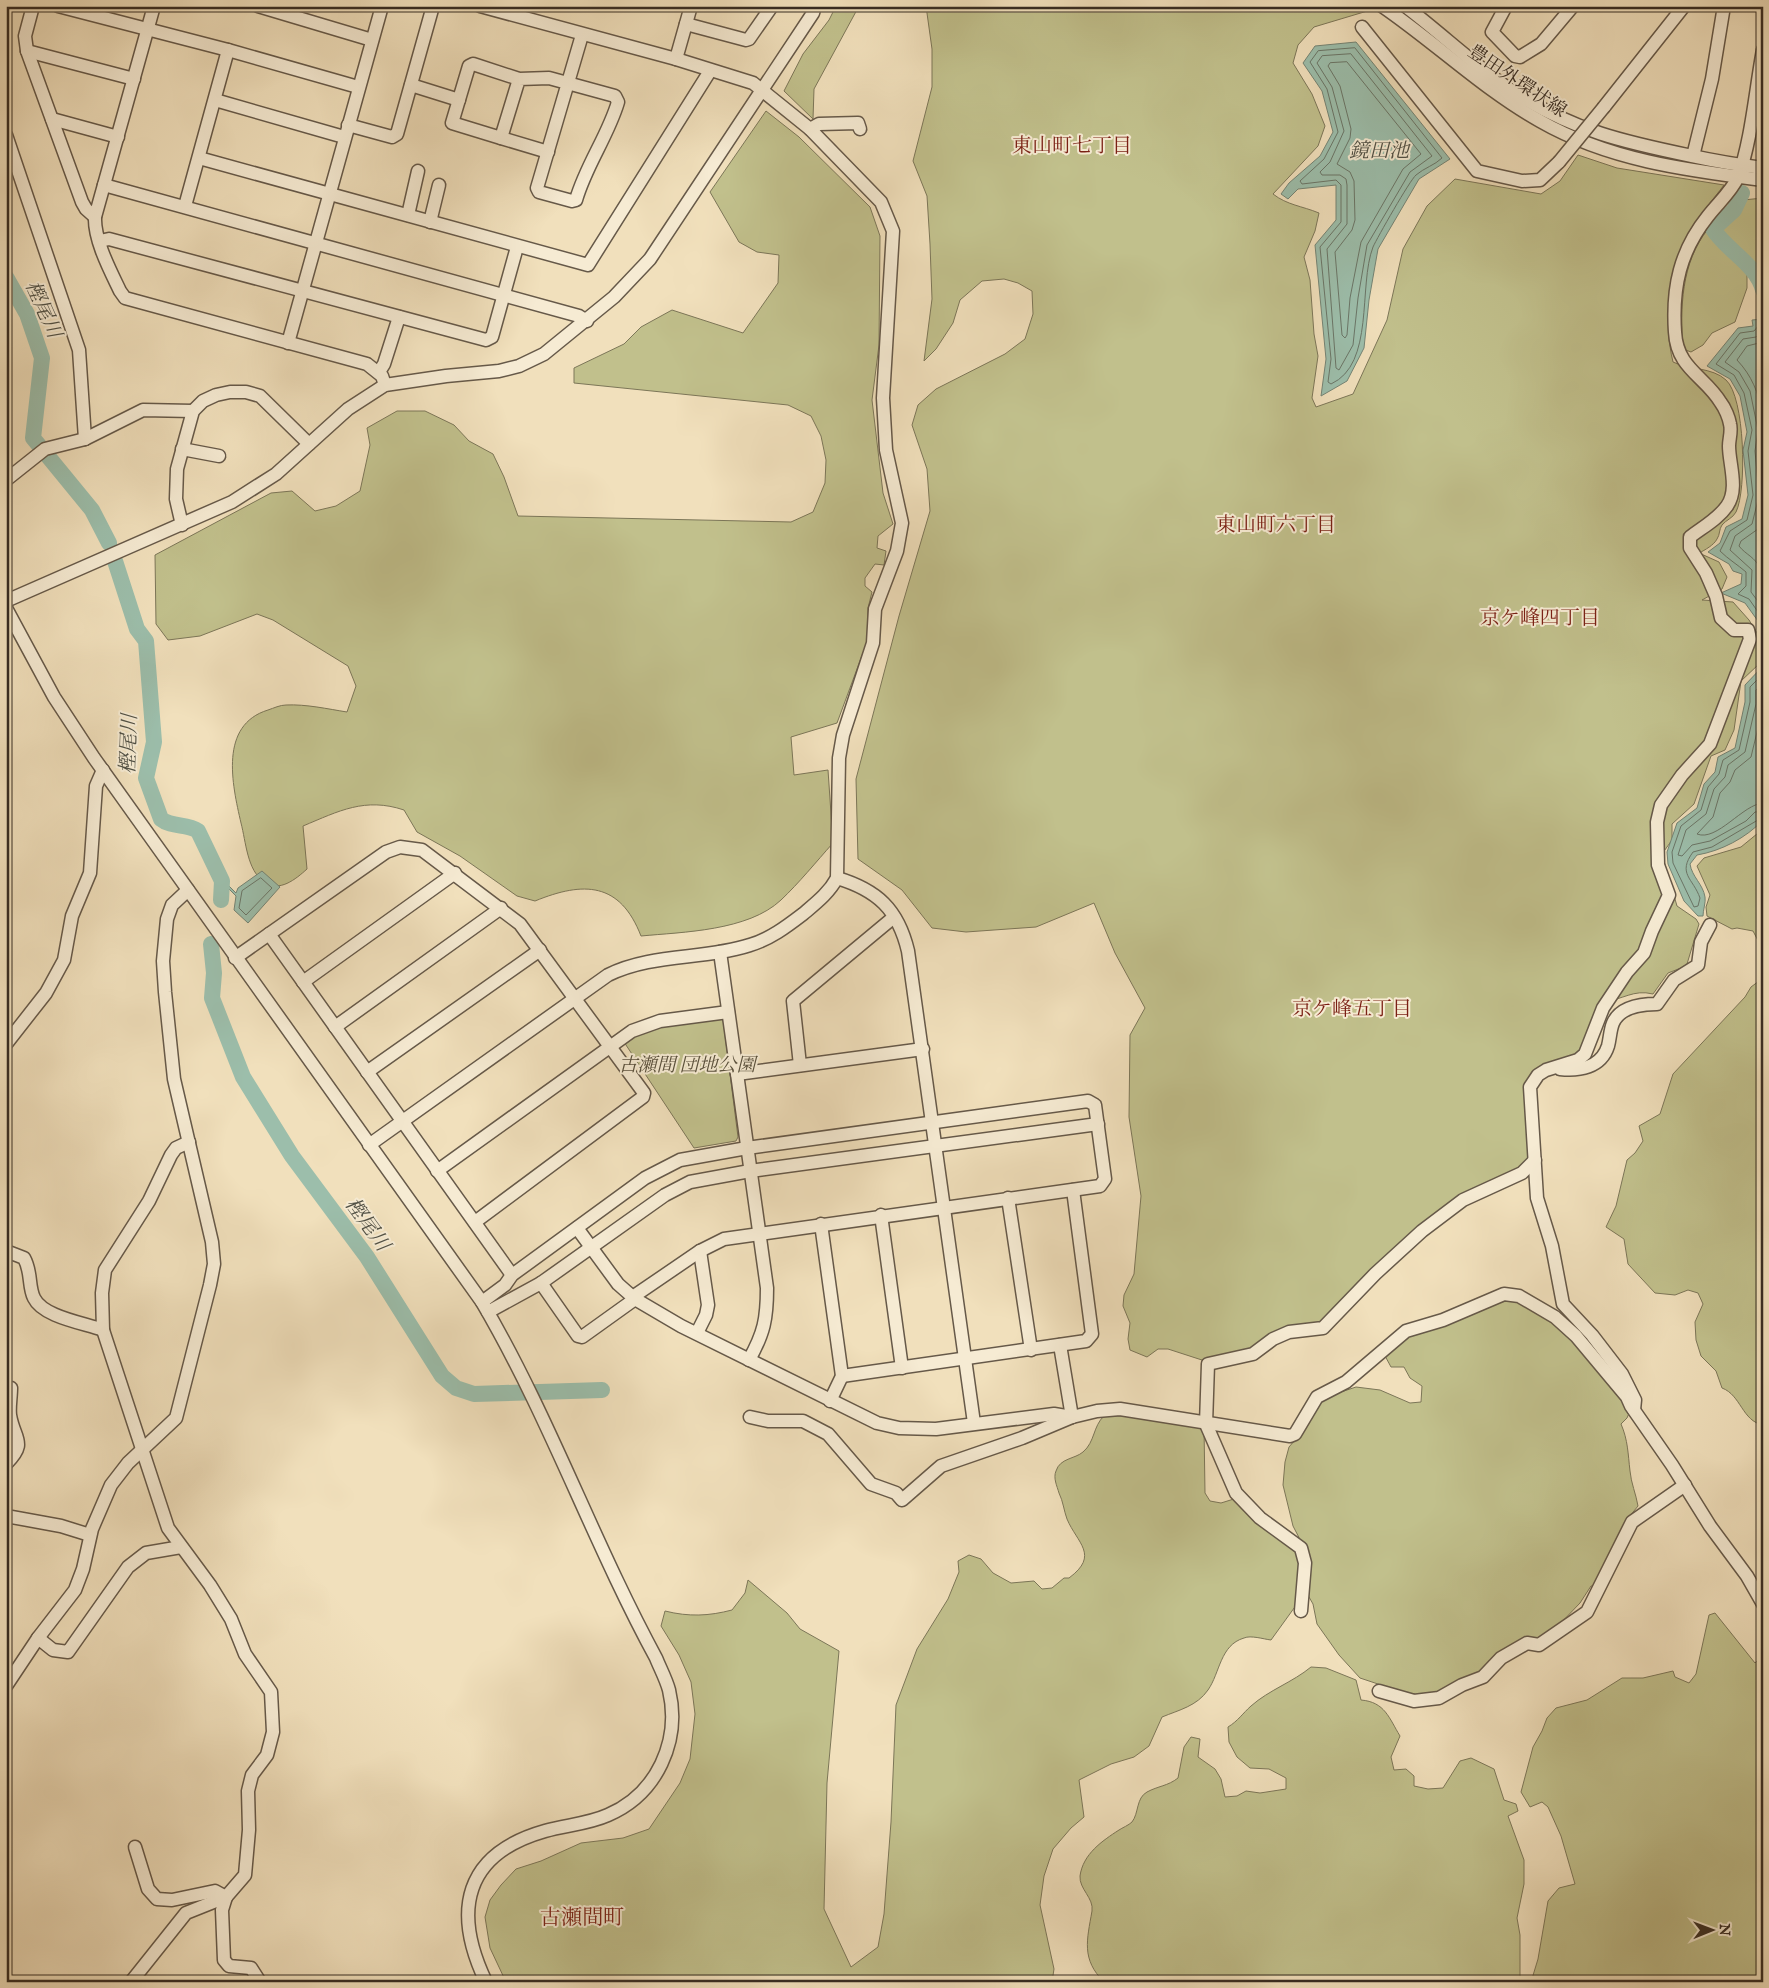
<svg xmlns="http://www.w3.org/2000/svg" width="1769" height="1988" viewBox="0 0 1769 1988" font-family="'IM FELL English','Noto Serif JP',serif">
	<rect width="100%" height="100%" fill="#f1e0bc"/>
	<filter id="stains"><feTurbulence type="fractalNoise" baseFrequency=".004" numOctaves="4"/><feColorMatrix values="0 0 0 0 .2 0 0 0 0 .09 0 0 0 0 .02 0 0 0 .5 -.17"/></filter>
	<radialGradient id="worn" r=".72"><stop offset=".6" stop-color="#630" stop-opacity="0"/><stop offset="1" stop-color="#630" stop-opacity=".3"/></radialGradient>
	<g fill="#c1c08c" stroke="#7c7658">
		<polygon points="836,6 859,6 814,89 813,119 784,91 803,54 829,20"/>
		<path d="M 926,6 L 1368,6 L 1374,9 L 1314,27 L 1298,45 L 1293,63 L 1312,94 L 1325,126 L 1318,146 L 1273,194 C 1287,205 1302,206 1319,213 L 1315,231 L 1304,257 L 1310,280 L 1314,334 L 1318,356 L 1312,398 L 1316,407 L 1353,394 L 1387,320 L 1403,249 L 1427,206 L 1455,179 L 1541,194 L 1560,181 L 1578,155 L 1617,168 L 1724,185 C 1713,200 1699,215 1690,231 C 1668,269 1663,321 1673,362 C 1689,370 1712,367 1726,380 C 1745,397 1747,490 1736,512 C 1733,518 1726,520 1722,525 C 1719,529 1720,535 1717,539 C 1714,545 1705,550 1699,553 L 1719,562 L 1727,577 L 1722,589 L 1702,600 L 1733,602 L 1749,620 L 1762,641 L 1759,664 L 1741,681 L 1734,730 L 1725,750 L 1711,756 L 1694,804 L 1672,824 L 1672,840 L 1662,854 L 1677,906 L 1696,919 L 1699,924 L 1687,964 L 1681,968 L 1668,973 L 1653,994 C 1633,989 1623,1000 1605,1001 L 1584,1053 L 1537,1073 L 1532,1157 L 1521,1171 L 1473,1191 L 1323,1324 L 1258,1347 L 1205,1361 L 1168,1349 L 1158,1349 L 1147,1357 L 1130,1350 L 1128,1339 L 1130,1323 L 1123,1306 L 1124,1295 L 1134,1274 L 1141,1196 L 1129,1117 L 1130,1035 L 1145,1008 L 1115,953 L 1094,903 L 1036,927 L 966,932 L 932,928 L 902,890 L 858,859 L 856,779 L 899,616 L 930,511 L 927,469 L 912,425 L 918,405 L 936,389 L 1005,354 L 1025,339 L 1033,314 L 1032,291 L 1018,283 L 1004,279 L 982,281 L 960,300 L 953,323 L 936,349 L 924,361 L 932,299 L 930,244 L 927,196 L 913,161 L 932,87 L 932,49 Z"/>
		<path d="M 766,111 L 799,137 L 870,207 L 880,236 L 879,345 L 872,400 L 883,493 L 893,524 L 878,536 L 877,548 L 886,551 L 884,565 L 875,564 L 865,578 L 865,586 L 872,592 L 868,608 L 867,642 L 837,723 L 791,737 L 794,775 L 828,770 L 833,843 C 816,862 799,883 781,900 C 748,931 683,932 641,936 C 620,882 584,881 535,901 L 517,896 L 460,856 L 417,832 L 404,810 C 365,797 339,811 303,826 L 307,869 C 296,879 279,893 264,882 C 247,870 246,842 241,823 C 232,784 219,725 268,710 C 274,708 280,705 286,705 C 306,704 328,709 347,712 L 356,686 L 348,666 L 273,620 L 257,614 L 200,636 L 168,640 L 156,624 L 155,555 L 271,493 L 292,491 L 315,511 L 336,506 L 360,491 L 370,445 L 367,428 L 397,411 L 425,411 L 454,425 L 469,441 L 493,454 L 504,477 L 518,516 L 791,522 L 813,512 L 825,483 L 826,460 L 821,436 L 811,416 L 788,405 L 574,383 L 574,368 L 624,344 L 641,327 L 672,310 L 743,333 L 778,283 L 779,255 L 757,252 L 739,242 L 710,192 Z"/>
		<polygon points="1763,198 1763,281 1758,272 1718,229 1737,210 1743,200"/>
		<path d="M 1708,229 L 1747,271 L 1747,288 L 1735,322 L 1712,333 L 1703,345 L 1691,352 L 1683,349 C 1680,308 1681,263 1708,229 Z"/>
		<polygon points="1763,829 1763,950 1753,931 1737,928 1732,929 1707,916 1706,907 1710,895 1697,866 1704,858 1741,847"/>
		<path d="M 1763,978 L 1763,1425 C 1742,1421 1741,1395 1722,1388 L 1716,1371 L 1701,1356 L 1696,1340 L 1695,1322 L 1703,1304 L 1698,1293 L 1688,1290 L 1675,1295 L 1655,1293 L 1628,1264 L 1624,1239 L 1606,1227 L 1616,1206 L 1627,1160 L 1635,1153 L 1643,1141 L 1639,1126 L 1660,1114 L 1673,1074 L 1745,997 L 1751,987 Z"/>
		<polygon points="720,1016 723,1019 738,1137 736,1141 694,1148 624,1042 645,1030"/>
		<path d="M 1515,1300 C 1562,1314 1600,1373 1630,1411 L 1627,1418 L 1621,1424 C 1628,1440 1628,1454 1630,1471 C 1631,1483 1636,1494 1638,1506 L 1625,1522 L 1597,1586 L 1591,1586 L 1580,1603 L 1557,1627 L 1487,1671 L 1446,1689 L 1428,1694 L 1399,1695 L 1381,1685 L 1360,1678 L 1339,1655 L 1317,1624 L 1313,1604 L 1305,1590 L 1307,1553 L 1293,1526 L 1283,1485 L 1285,1462 L 1289,1447 L 1295,1440 L 1320,1399 L 1356,1387 L 1380,1390 L 1410,1403 L 1421,1402 L 1422,1386 L 1410,1378 L 1404,1367 L 1391,1367 L 1384,1354 L 1406,1335 L 1500,1302 Z"/>
		<path d="M 1104,1416 L 1129,1416 L 1204,1427 L 1205,1493 L 1210,1501 L 1221,1503 L 1237,1498 L 1300,1552 L 1297,1604 L 1271,1640 C 1263,1639 1251,1635 1244,1638 C 1220,1645 1220,1673 1208,1690 C 1197,1706 1179,1710 1162,1717 L 1149,1746 L 1134,1757 L 1111,1764 L 1079,1780 L 1084,1817 L 1071,1828 L 1053,1849 L 1044,1876 L 1040,1905 L 1054,1969 L 1052,1982 L 506,1982 L 490,1948 L 485,1917 L 490,1900 L 501,1885 L 516,1869 L 541,1861 L 581,1843 L 623,1838 L 649,1829 L 680,1783 L 690,1759 L 695,1714 L 691,1682 L 679,1655 L 661,1626 L 665,1611 C 689,1617 709,1616 732,1610 L 745,1593 L 748,1580 L 787,1613 L 800,1629 L 839,1651 L 827,1783 L 824,1909 L 851,1967 L 878,1947 L 884,1914 L 891,1822 L 896,1705 L 917,1649 L 948,1599 L 959,1572 L 958,1561 L 969,1555 L 981,1559 L 993,1573 L 1011,1583 L 1034,1581 L 1042,1589 L 1052,1588 L 1064,1578 L 1069,1578 C 1100,1555 1077,1543 1067,1519 C 1064,1511 1063,1501 1059,1493 C 1057,1486 1053,1478 1056,1471 C 1060,1458 1075,1459 1083,1452 C 1095,1442 1093,1426 1104,1416 Z"/>
		<polygon points="1715,1613 1755,1663 1763,1655 1763,1982 1531,1982 1538,1959 1548,1901 1559,1888 1575,1884 1561,1836 1548,1807 1542,1802 1530,1807 1521,1792 1533,1747 1542,1731 1547,1718 1556,1708 1587,1700 1622,1678 1643,1678 1673,1671 1675,1677 1689,1683 1696,1674 1709,1615"/>
		<path d="M 1311,1667 L 1326,1668 L 1356,1680 L 1361,1700 C 1385,1702 1389,1718 1400,1736 L 1391,1757 L 1394,1770 L 1406,1769 L 1414,1776 L 1414,1786 L 1428,1789 L 1443,1788 L 1460,1761 L 1471,1758 L 1494,1769 L 1504,1800 L 1516,1804 L 1518,1811 L 1508,1816 L 1524,1860 L 1524,1884 L 1517,1918 L 1520,1935 L 1520,1982 L 1104,1982 C 1081,1959 1087,1940 1092,1911 C 1094,1898 1079,1889 1080,1876 C 1083,1854 1102,1841 1119,1830 C 1122,1828 1129,1825 1132,1822 C 1139,1813 1136,1798 1147,1792 C 1158,1786 1168,1786 1178,1778 L 1184,1747 L 1191,1737 L 1200,1739 L 1198,1757 L 1215,1769 L 1221,1779 L 1225,1797 L 1237,1796 L 1246,1791 L 1260,1793 L 1286,1789 L 1286,1778 L 1269,1769 L 1250,1768 L 1237,1757 L 1229,1742 L 1228,1727 C 1238,1721 1243,1713 1251,1706 C 1269,1690 1293,1682 1311,1667 Z"/>
	</g>
	<g fill="#9cbeab" stroke="#748475">
		<polygon points="1356,42 1450,159 1419,179 1378,249 1369,300 1364,348 1347,381 1321,396 1326,359 1315,245 1336,220 1336,185 1298,189 1288,199 1281,194 1289,183 1320,156 1333,132 1322,91 1303,63 1315,46"/>
		<polygon points="1763,319 1763,628 1745,603 1721,593 1741,584 1742,574 1733,571 1729,564 1708,552 1720,543 1726,527 1742,519 1748,495 1743,450 1747,432 1740,396 1730,379 1707,366 1738,328 1753,326 1752,320"/>
		<path d="M 1763,666 L 1763,820 C 1746,838 1721,851 1697,855 L 1690,864 C 1692,877 1703,884 1705,897 C 1706,902 1703,910 1703,916 L 1698,916 L 1684,901 L 1668,864 L 1667,852 L 1677,823 L 1697,808 L 1704,784 L 1715,772 L 1718,757 L 1735,748 L 1745,702 L 1745,685 Z"/>
		<polygon points="262,871 280,887 248,923 234,910 236,896 224,884 225,882 236,893 238,888"/>
	</g>
	<g fill="none" stroke-linecap="round" stroke-linejoin="round">
		<g stroke="#6a7567" stroke-width="1">
			<path d="M 1355,48 L 1442,158 C 1435,165 1424,168 1416,175 C 1410,180 1377,238 1373,247 C 1358,286 1375,364 1331,384 L 1328,382 L 1331,359 L 1320,247 L 1341,222 L 1341,185 L 1336,180 L 1302,184 L 1300,181 L 1324,159 L 1338,132 L 1327,89 L 1310,62 L 1318,51 Z"/>
			<polygon points="1351,54 1432,156 1410,172 1367,245 1358,298 1353,345 1339,370 1336,368 1327,249 1347,224 1347,185 1346,179 1340,175 1322,175 1320,172 1330,162 1344,131 1332,87 1317,63 1322,56"/>
			<polygon points="1347,62 1421,154 1403,169 1361,242 1350,298 1347,335 1345,338 1342,335 1335,252 1352,230 1355,220 1354,181 1350,172 1337,164 1350,138 1351,129 1340,86 1328,66 1330,63"/>
			<path d="M 1763,324 L 1759,325 L 1754,331 L 1740,333 L 1716,364 L 1734,375 L 1744,393 L 1752,430 L 1748,451 L 1753,495 L 1747,520 L 1730,531 L 1720,551 C 1728,559 1738,565 1746,572 L 1746,586 L 1738,594 L 1749,599 L 1763,619"/>
			<polyline points="1763,331 1756,337 1743,339 1725,362 1739,372 1750,391 1758,430 1755,451 1759,496 1752,524 1735,536 1730,550 1752,570 1751,592 1763,608"/>
			<path d="M 1763,342 L 1747,346 L 1737,360 C 1752,376 1758,392 1763,414"/>
			<path d="M 1763,513 L 1758,529 L 1741,541 L 1739,546 C 1745,554 1756,558 1759,567 C 1764,577 1757,586 1763,595"/>
			<path d="M 1763,674 L 1750,687 L 1750,702 L 1739,750 L 1723,760 L 1719,774 L 1708,787 L 1701,810 L 1681,826 L 1672,852 L 1673,863 L 1694,907 L 1698,906 L 1700,898 C 1693,878 1677,874 1693,852 L 1712,847 L 1763,817"/>
			<polyline points="1763,683 1756,690 1756,704 1745,752 1728,765 1725,777 1714,789 1706,814 1686,830 1678,855 1682,856 1692,845 1710,841 1746,821 1755,812 1763,811"/>
			<path d="M 1763,707 L 1751,757 L 1735,770 L 1730,782 L 1720,793 L 1713,817 L 1697,834 C 1717,842 1743,804 1763,803"/>
			<polygon points="261,878 272,888 246,915 239,908 242,891"/>
		</g>
		<g stroke="#9cbeab" stroke-width="16">
			<path d="M 1742,193 L 1734,210 L 1713,229 C 1726,250 1757,265 1763,290"/>
			<polyline points="6,277 27,314 42,358 33,438 92,510 109,543"/>
			<path d="M 115,561 L 137,629 L 146,641 L 154,742 L 146,778 L 161,819 C 172,828 187,823 198,831 L 222,881 L 221,900"/>
			<polyline points="211,944 214,973 212,998 243,1077 292,1156 367,1257 442,1376 456,1388 474,1394 602,1390"/>
		</g>
		<g stroke="#665949" stroke-width="15">
			<g id="minor">
				<polyline points="33,6 25,36 27,51 82,202 86,209 95,217"/>
				<polyline points="58,6 228,50 358,87"/>
				<path d="M 154,6 L 95,217 C 94,240 110,270 120,291 L 125,298 L 367,364 L 382,376 L 385,385"/>
				<polyline points="258,6 372,40"/>
				<path d="M 1382,6 C 1436,43 1483,89 1540,121 C 1608,160 1685,170 1763,180"/>
				<path d="M 1405,6 C 1442,34 1476,67 1515,93 C 1575,131 1624,142 1692,156 C 1715,161 1739,165 1763,168"/>
				<polyline points="1506,6 1492,32 1515,56 1520,57 1541,44 1573,6"/>
				<polyline points="686,24 746,40 749,39 772,6"/>
				<polyline points="1362,27 1477,171 1522,181 1540,180 1559,162"/>
				<polyline points="27,51 134,79"/>
				<polyline points="676,59 691,6"/>
				<path d="M 519,79 L 501,138 L 452,123 L 469,66 L 473,64 L 519,79 L 549,78 L 615,96 L 618,102 C 608,136 586,165 576,200 L 572,201 L 539,192 L 537,188 C 552,137 567,86 582,35"/>
				<polyline points="411,85 459,100"/>
				<polyline points="215,100 344,137"/>
				<polyline points="1604,107 1684,6"/>
				<polyline points="52,119 118,137"/>
				<polyline points="348,125 392,137 397,134 433,6"/>
				<polyline points="810,129 819,124 858,123 860,129"/>
				<polyline points="6,135 79,350 85,439"/>
				<polyline points="501,138 548,152"/>
				<polyline points="1693,156 1712,79 1724,6"/>
				<polyline points="199,158 588,265 710,71"/>
				<polyline points="104,185 579,316 587,321"/>
				<polyline points="185,206 228,50"/>
				<polyline points="408,215 418,171"/>
				<polyline points="430,222 439,185"/>
				<polyline points="100,241 109,239 486,340 492,337 517,247"/>
				<polyline points="288,343 382,6"/>
				<polyline points="379,372 384,364 399,317"/>
				<polyline points="182,449 219,456"/>
				<polyline points="6,480 45,449 85,439 143,410 193,411"/>
				<polyline points="182,525 176,499 177,469 193,411 203,401 216,395 230,392 246,392 260,396 309,444"/>
				<polyline points="6,601 232,502 276,474 348,409 385,385 446,376 499,371 519,366 544,354 614,297 650,259 813,13 815,6"/>
				<path d="M 6,608 L 54,697 L 94,758 L 482,1302 C 549,1416 593,1542 656,1658 C 660,1668 666,1679 669,1690 C 681,1741 657,1794 608,1815 C 588,1824 566,1825 545,1831 C 464,1854 452,1911 486,1982"/>
				<path d="M 837,878 C 877,890 898,909 908,951 L 974,1423"/>
				<polyline points="269,934 512,1275"/>
				<path d="M 720,952 L 767,1288 C 767,1319 764,1333 749,1360"/>
				<polyline points="235,958 386,852 400,847 422,850 520,924 644,1093 643,1097 475,1222"/>
				<polyline points="303,982 455,873"/>
				<polyline points="335,1027 501,908"/>
				<polyline points="6,1044 46,993 64,960 72,916 90,873 96,786 103,770"/>
				<polyline points="800,1065 793,1001 894,917"/>
				<path d="M 1560,1069 C 1579,1071 1601,1068 1608,1046 C 1610,1039 1610,1030 1613,1023 C 1620,1007 1642,1004 1657,1004 L 1674,980 L 1698,965 L 1701,942 L 1710,925"/>
				<polyline points="367,1072 540,950"/>
				<polyline points="737,1074 923,1049"/>
				<path d="M 369,1145 L 608,975 C 652,953 704,960 750,945 C 770,939 786,927 803,914 C 816,903 829,893 837,878 L 839,758 L 843,735 L 873,643 L 875,609 L 897,551 L 902,523 L 886,450 L 883,398 L 893,231 L 881,202 L 810,129 L 753,83 L 676,59 L 480,6"/>
				<polyline points="437,1171 632,1031 660,1021 728,1012"/>
				<polyline points="1008,1198 1031,1350"/>
				<polyline points="881,1215 902,1368"/>
				<polyline points="821,1224 842,1376 830,1401"/>
				<polyline points="577,1228 618,1284 635,1299 681,1326 877,1423 899,1428 936,1429 1054,1414 1072,1417"/>
				<path d="M 6,1251 L 24,1258 C 32,1272 28,1286 34,1298 C 43,1317 84,1323 103,1330"/>
				<polyline points="482,1302 505,1285 512,1275 645,1178 680,1160 747,1148 1088,1101 1095,1105 1105,1179 1100,1186 724,1239 700,1251 637,1294 635,1299 582,1337 578,1336 541,1283"/>
				<polyline points="488,1312 541,1283 665,1195 690,1182 750,1171 1098,1124"/>
				<polyline points="697,1333 706,1315 708,1305 700,1251"/>
				<polyline points="1060,1345 1072,1417"/>
				<polyline points="842,1376 1086,1341 1092,1334 1073,1190"/>
				<path d="M 6,1389 L 11,1388 C 11,1397 9,1407 10,1415 C 14,1440 28,1442 6,1464"/>
				<path d="M 1634,1410 L 1635,1400 L 1622,1374 L 1592,1335 L 1563,1304 L 1552,1246 L 1537,1198 L 1530,1087 L 1538,1075 L 1546,1070 L 1578,1060 L 1585,1054 L 1603,1008 L 1627,972 L 1644,953 L 1652,931 L 1669,895 L 1658,865 L 1657,822 L 1661,805 L 1682,775 L 1710,744 L 1750,639 L 1748,630 L 1734,630 L 1721,618 L 1716,596 L 1706,573 L 1690,548 L 1690,537 C 1703,527 1718,519 1727,506 C 1739,489 1729,464 1729,446 C 1729,439 1732,431 1730,424 C 1729,418 1725,408 1721,403 C 1705,376 1677,369 1675,332 C 1672,287 1680,251 1708,216 C 1718,203 1731,192 1738,177 C 1751,144 1756,87 1763,50"/>
				<polyline points="750,1417 768,1421 803,1421 828,1434 871,1484 896,1493 902,1500 941,1466 1022,1438 1072,1417 1097,1411 1120,1409 1290,1436 1295,1434 1317,1397 1346,1382 1406,1331 1443,1320 1504,1294 1519,1296 1555,1317 1576,1336 1627,1397 1631,1406 1672,1465 1710,1526 1747,1576 1763,1604"/>
				<polyline points="6,1516 61,1526 90,1535"/>
				<polyline points="1301,1611 1305,1563 1301,1548 1260,1518 1236,1493 1206,1424 1208,1364 1253,1354 1273,1339 1289,1332 1323,1328 1375,1274 1422,1231 1463,1200 1522,1173 1535,1160"/>
				<polyline points="38,1638 53,1650 68,1652 128,1567 146,1553 181,1547"/>
				<polyline points="6,1686 38,1638 75,1590 83,1569 92,1529 111,1485 128,1463 176,1418 210,1285 214,1264 212,1242 174,1079 165,992 163,961 167,919 172,905 188,890"/>
				<polyline points="1379,1691 1414,1701 1439,1698 1462,1685 1483,1677 1501,1658 1527,1643 1539,1645 1587,1612 1632,1522 1685,1485"/>
				<polyline points="135,1847 148,1889 157,1899 172,1900 215,1891 226,1897"/>
				<polyline points="226,1897 222,1910 224,1960 229,1966 251,1968 260,1982"/>
				<polyline points="131,1982 186,1913 226,1897 245,1875 249,1830 248,1791 252,1775 267,1755 273,1732 271,1692 245,1654 231,1619 210,1585 168,1528 103,1330 102,1293 105,1270 149,1201 171,1155 176,1148 189,1142"/>
			</g>
		</g>
		<use href="#minor" stroke="#f6ebd3" stroke-width="12"/>
		<g stroke="#665949" stroke-width="15" stroke-linecap="butt">
			<polyline id="minor-bridge" points="1559,162 1604,107"/>
		</g>
		<use href="#minor-bridge" stroke="#f6ebd3" stroke-width="12"/>
	</g>
	<g text-anchor="middle" stroke-width="4" stroke-linejoin="round" paint-order="stroke">
		<g font-size="19" fill="#372c23" stroke="#f6ebd3">
			<text transform="translate(1518 80) rotate(34)" y="7">豊田外環状線</text>
		</g>
		<g font-size="19" font-style="italic" fill="#5a513d" stroke="#f6ebd3">
			<text x="687" y="1071">古瀬間 団地公園</text>
		</g>
		<g font-size="20" fill="#7a1f14" stroke="#f6ebd3">
			<text x="1072" y="152">東山町七丁目</text>
			<text x="1276" y="531">東山町六丁目</text>
			<text x="1540" y="624">京ケ峰四丁目</text>
			<text x="1352" y="1015">京ケ峰五丁目</text>
		</g>
		<g font-size="20" font-style="italic" fill="#505045" stroke="#f6ebd3">
			<text x="1379" y="157">鏡田池</text>
			<text transform="translate(44 309) rotate(66)" y="7">樫尾川</text>
			<text transform="translate(128 744) rotate(-88)" y="7">樫尾川</text>
			<text transform="translate(368 1224) rotate(54)" y="7">樫尾川</text>
		</g>
		<g font-size="21" fill="#7a1f14" stroke="#f6ebd3">
			<text x="582" y="1924">古瀬間町</text>
		</g>
	</g>
	<rect width="1769" height="1988" fill="none" stroke="#f1e0bc" stroke-width="25"/>
	<rect x="8" y="8" width="1754" height="1973" fill="none" stroke="#372c23" stroke-width="2.5"/>
	<rect x="12" y="12" width="1744" height="1963" fill="none" stroke="#372c23"/>
	<g transform="translate(1712 1930) rotate(89)" stroke="#f6ebd3" stroke-width="4" paint-order="stroke">
	<path d="M0-4L9 19L0 12L-9 19Z" fill="#372c23"/>
	<text y="-8" font-size="14" font-weight="bold" text-anchor="middle" fill="#372c23">N</text>
	</g>
	<rect width="100%" height="100%" filter="url(#stains)"/>
	<rect width="100%" height="100%" fill="url(#worn)"/>
</svg>
